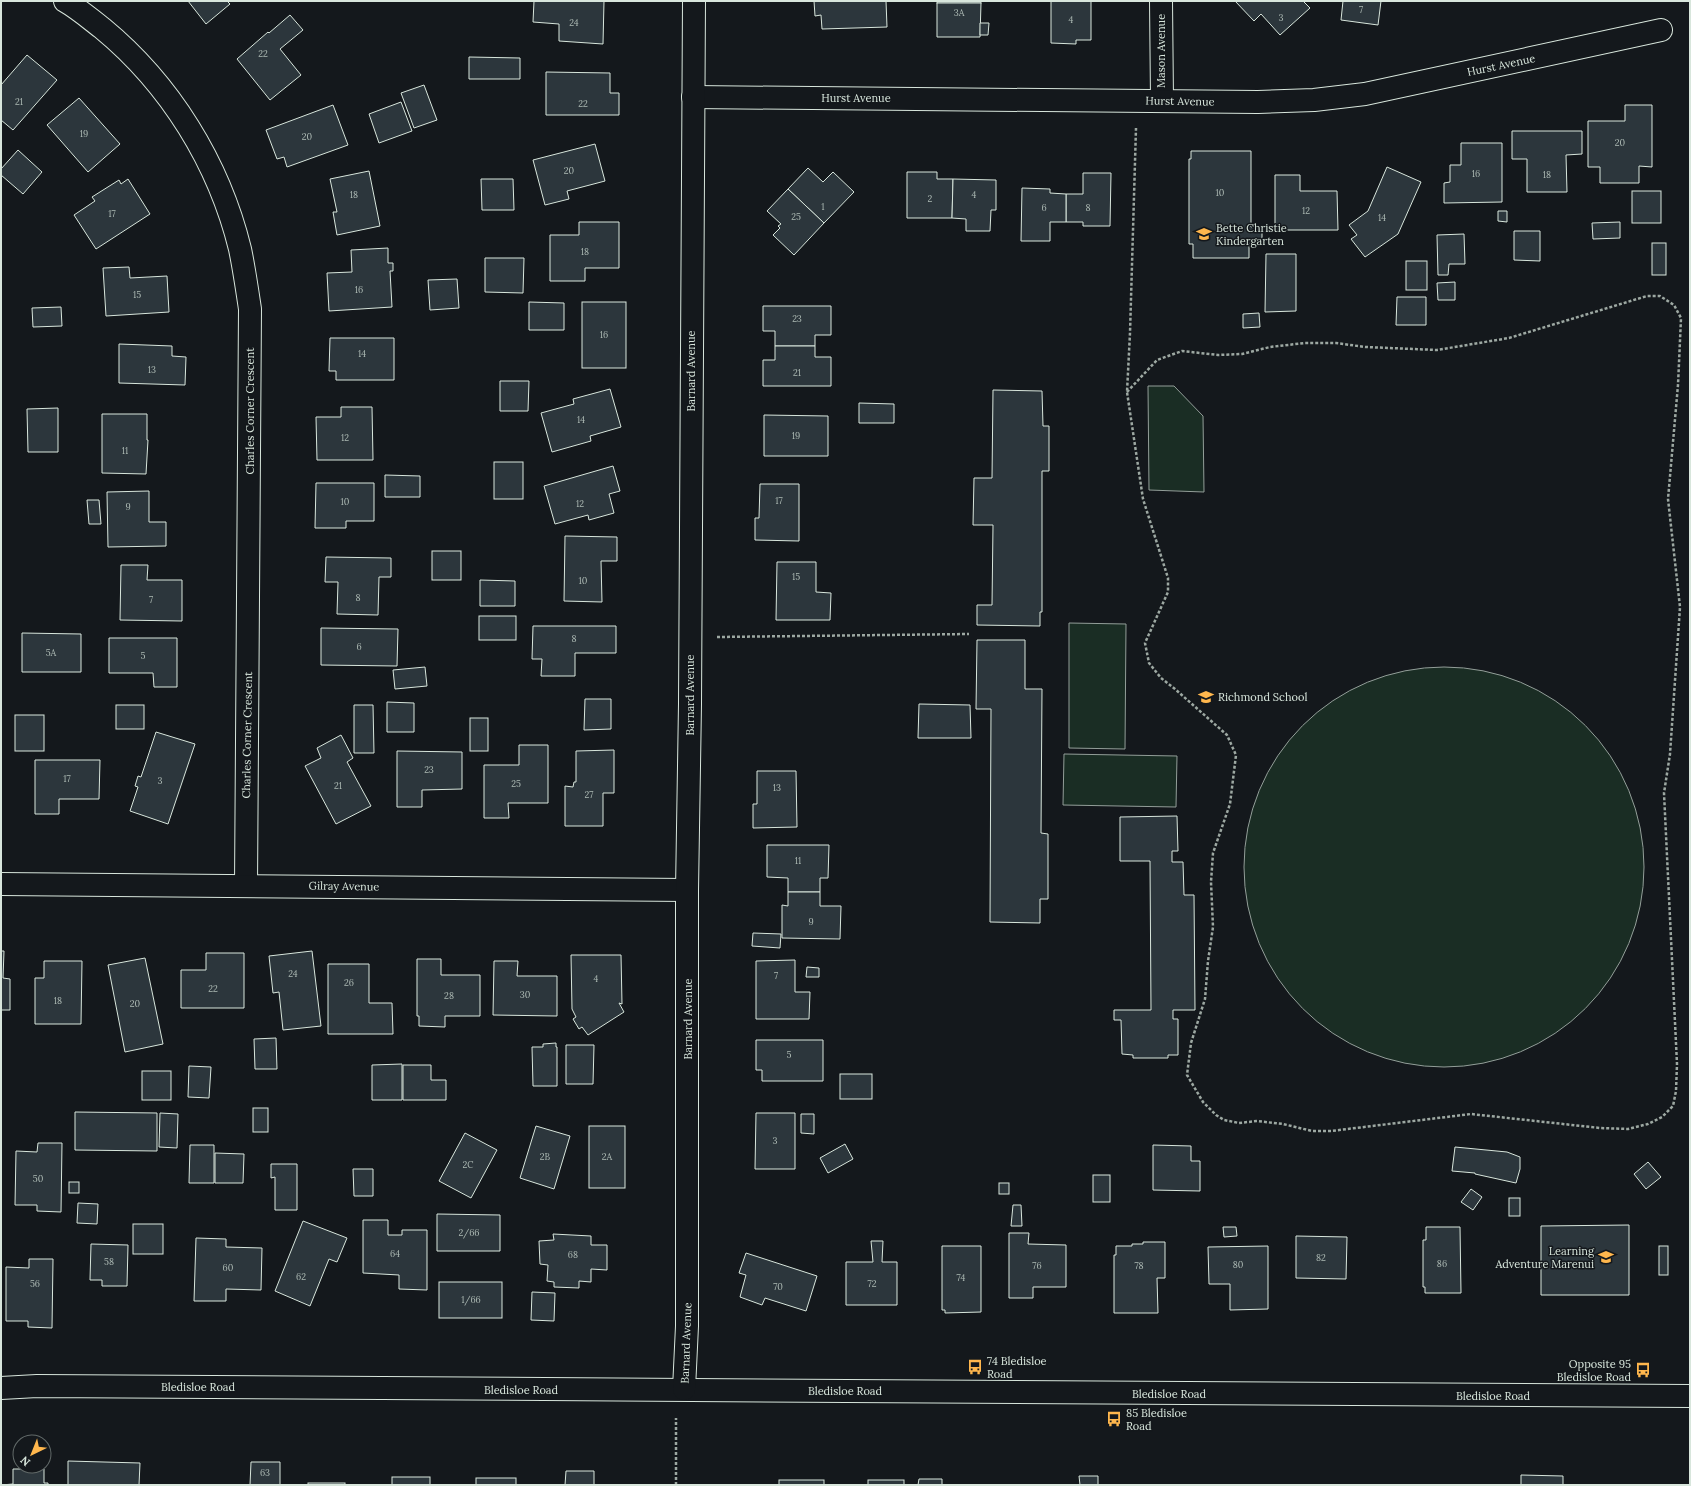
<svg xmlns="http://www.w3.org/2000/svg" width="1691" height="1486" viewBox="0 0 1691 1486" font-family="Lora,serif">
	<rect width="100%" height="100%" fill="#14181c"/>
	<g fill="#1a2d24" stroke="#939e99">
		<polygon points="1148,386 1174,386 1203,416 1204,492 1149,490"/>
		<polygon points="1069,623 1126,624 1125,749 1069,748"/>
		<circle cx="1444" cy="867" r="200"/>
		<polygon points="1064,754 1177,756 1176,807 1063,805"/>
	</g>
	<g fill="#2c363c" stroke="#d8e6dc">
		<polygon points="188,1 227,1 230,4 206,24"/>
		<polygon points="534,1 604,1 603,44 559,41 559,24 533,22"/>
		<polygon points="814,1 886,1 887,27 822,29 821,15 815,16"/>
		<rect x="937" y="1" width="44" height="2"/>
		<polygon points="1051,1 1091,1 1091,40 1076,40 1076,44 1051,43"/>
		<polygon points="1235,1 1303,1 1310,8 1280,35 1261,14 1254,21"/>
		<polygon points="1343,1 1381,1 1378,25 1341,20"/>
		<polygon points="937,3 981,3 980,37 937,37"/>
		<polygon points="290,15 303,30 280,49 301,75 270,100 237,59 268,32 269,33"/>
		<polygon points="980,23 989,23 988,35 980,35"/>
		<polygon points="27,55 57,80 13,130 1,120 1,85"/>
		<polygon points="469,57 520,58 520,79 469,79"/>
		<polygon points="546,72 610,73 610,93 619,93 619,115 546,115"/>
		<polygon points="424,85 437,120 414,128 401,93"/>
		<polygon points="79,98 120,144 88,172 47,125"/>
		<polygon points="401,102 412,131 379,143 369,114"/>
		<polygon points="333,105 348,145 287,167 284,157 277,159 266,130"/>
		<polygon points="1625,105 1652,105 1652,167 1639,166 1639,183 1600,183 1600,167 1588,167 1588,121 1625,121"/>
		<polygon points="1512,131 1582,131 1582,154 1566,155 1567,192 1527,192 1527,159 1512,159"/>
		<polygon points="1461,143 1502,143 1502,202 1444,203 1444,183 1450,182 1450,165 1461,165"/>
		<polygon points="595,144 605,181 567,191 569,199 545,205 533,160"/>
		<polygon points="18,150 42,172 23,194 1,175 1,169"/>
		<polygon points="1191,151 1251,151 1251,227 1262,227 1262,242 1251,242 1251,244 1249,244 1249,258 1193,258 1193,244 1189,244 1189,159 1191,159"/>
		<polygon points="1387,167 1421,182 1398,234 1365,257 1351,239 1357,235 1349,225 1368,211"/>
		<polygon points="808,168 823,182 833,172 854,192 824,223 788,189"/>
		<polygon points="369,171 380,226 337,235 333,212 337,212 330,179"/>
		<polygon points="907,172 937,172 937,179 953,179 952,218 907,218"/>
		<polygon points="1083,173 1111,173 1110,226 1083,226 1083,222 1066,222 1066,194 1083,194"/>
		<polygon points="1275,175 1300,175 1300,191 1337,191 1338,230 1275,230"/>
		<polygon points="128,179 150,214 96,249 74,215 95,201 92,197 119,180 121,184"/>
		<polygon points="481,179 513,179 514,210 482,210"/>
		<polygon points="953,179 996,180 996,210 991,210 990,231 966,231 966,219 952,218"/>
		<polygon points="1022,188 1050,189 1050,193 1066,194 1066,222 1050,222 1050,241 1021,241"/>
		<polygon points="788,189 824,223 794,255 773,235 780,228 778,226 781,224 767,211"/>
		<rect x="1632" y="191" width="29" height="32"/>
		<polygon points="1498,211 1507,211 1507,222 1498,221"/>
		<polygon points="579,222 619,222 619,268 585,268 585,281 550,281 550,235 579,235"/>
		<polygon points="1620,222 1620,238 1593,239 1592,223"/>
		<polygon points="1514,231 1540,231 1540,261 1514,260"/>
		<polygon points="1464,234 1465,264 1449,264 1448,275 1438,275 1437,235"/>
		<rect x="1652" y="243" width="14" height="32"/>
		<polygon points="388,248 388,263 393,263 393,271 390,271 392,307 329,311 327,273 352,272 351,250"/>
		<polygon points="1266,254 1296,254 1296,311 1265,312"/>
		<polygon points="485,258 524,258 523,293 485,292"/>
		<rect x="1406" y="261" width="21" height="29"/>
		<polygon points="129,267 130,278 167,276 169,312 106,316 103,268"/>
		<polygon points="457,279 459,308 430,310 428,280"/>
		<polygon points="1455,282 1455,300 1438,300 1437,283"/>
		<polygon points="1397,297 1426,297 1426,325 1396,325"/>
		<polygon points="529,302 564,303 564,330 529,330"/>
		<rect x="582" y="302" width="44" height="66"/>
		<polygon points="763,306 831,306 831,335 815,335 815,346 775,346 775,331 763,331"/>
		<polygon points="61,307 62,326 33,327 32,308"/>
		<polygon points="1259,313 1260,327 1243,328 1243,314"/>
		<polygon points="330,338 394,338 394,380 336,380 336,371 329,371"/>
		<polygon points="119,344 172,346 172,356 186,357 185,385 119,383"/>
		<polygon points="775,346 815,346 815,357 831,357 831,386 763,386 763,360 775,360"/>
		<polygon points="500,381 529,381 528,411 500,411"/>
		<polygon points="610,389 621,427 590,436 591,441 552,452 541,413 574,404 573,399"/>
		<polygon points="993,390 1042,391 1043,426 1049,426 1049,471 1042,471 1042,612 1040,612 1040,626 977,625 977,605 992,605 993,525 973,525 974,478 992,478"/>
		<polygon points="859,403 894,404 894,423 859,423"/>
		<polygon points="341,407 372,407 373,460 317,460 316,417 341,417"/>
		<polygon points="58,408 58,452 28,452 27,409"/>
		<polygon points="102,414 147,414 147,440 148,440 146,474 102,473"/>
		<polygon points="764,415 828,416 828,456 764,456"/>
		<rect x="494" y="462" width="29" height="37"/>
		<polygon points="613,466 620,491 609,494 614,513 589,520 588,515 555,524 544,486"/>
		<polygon points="385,475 420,476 420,497 385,497"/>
		<polygon points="316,483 374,483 374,521 346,521 346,528 315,528"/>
		<polygon points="760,484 799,484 799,541 755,540 755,518 759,518"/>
		<polygon points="149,491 149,522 166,522 166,546 108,547 107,492"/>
		<polygon points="87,500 99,500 101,524 89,524"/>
		<polygon points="565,536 617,537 617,561 601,561 602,602 564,601"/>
		<rect x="432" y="551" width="29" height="29"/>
		<polygon points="326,557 391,558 391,577 379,577 378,615 337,614 338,582 325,582"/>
		<polygon points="777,562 816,562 816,592 831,593 830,620 776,620"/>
		<polygon points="121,565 148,565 147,580 182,580 182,621 120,620"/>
		<polygon points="480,580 515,581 515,606 480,606"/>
		<rect x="479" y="616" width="37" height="24"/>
		<polygon points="533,626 616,626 616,653 575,653 575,676 541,676 542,659 532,659"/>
		<polygon points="321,628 398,629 397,666 321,665"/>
		<polygon points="22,633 81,634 81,672 22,672"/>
		<polygon points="109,638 177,638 177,687 154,687 153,673 109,673"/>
		<polygon points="977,640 1025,640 1025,689 1042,689 1041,833 1048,834 1048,899 1040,899 1040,923 990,922 991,709 976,709"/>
		<polygon points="425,667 427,686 395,689 393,670"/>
		<polygon points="585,699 611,699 611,729 584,730"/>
		<polygon points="387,702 414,703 414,732 387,732"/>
		<polygon points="919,704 970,705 971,738 918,738"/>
		<rect x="116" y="705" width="28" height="24"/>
		<polygon points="354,705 373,705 374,753 354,753"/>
		<rect x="15" y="715" width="29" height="36"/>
		<rect x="470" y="718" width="18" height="33"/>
		<polygon points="156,732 195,744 168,824 130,811 138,787 135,786 138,776 141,777"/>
		<polygon points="341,735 353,758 347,762 371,806 336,824 305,766 321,758 317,748"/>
		<polygon points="519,745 548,745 548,803 508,803 509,818 484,818 484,765 519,765"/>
		<polygon points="614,750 614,793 603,793 603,826 565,826 565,786 573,787 574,782 576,782 576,751"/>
		<polygon points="397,751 462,752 462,789 422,790 422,807 397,807"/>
		<polygon points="35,760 100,760 99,799 59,799 59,814 35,814"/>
		<polygon points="757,771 796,771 797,827 753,828 753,804 757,804"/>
		<polygon points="1177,816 1178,851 1172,851 1172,862 1183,862 1184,895 1194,895 1195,1010 1173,1010 1173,1019 1178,1019 1178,1055 1168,1055 1168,1058 1133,1058 1133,1055 1122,1054 1121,1020 1114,1020 1114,1010 1151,1010 1150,861 1120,861 1120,817"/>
		<polygon points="767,845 829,845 828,878 820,878 820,892 788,892 788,878 767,877"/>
		<polygon points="788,892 820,892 820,906 841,906 840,939 782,938 782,905 788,906"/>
		<polygon points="753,933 781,934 780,948 752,946"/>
		<polygon points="1,951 4,951 3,978 10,979 10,1010 1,1010"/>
		<polygon points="312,951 321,1026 283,1030 279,992 273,993 269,956"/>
		<polygon points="206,953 244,953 244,1008 181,1008 181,970 206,970"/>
		<polygon points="571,955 621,955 622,1004 619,1003 624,1012 588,1035 582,1027 579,1029 573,1019 576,1017 572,1009"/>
		<polygon points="145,958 163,1044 125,1052 108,965"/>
		<polygon points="417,959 441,959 441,975 480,975 480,1016 445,1016 445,1027 419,1026 419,1016 417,1016"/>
		<polygon points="795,960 795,992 810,992 809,1019 756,1019 756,961"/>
		<polygon points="44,961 82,961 81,1024 35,1024 35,978 44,978"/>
		<polygon points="494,961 518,961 517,976 557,976 557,1016 493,1015"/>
		<polygon points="328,964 369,964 369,1003 392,1003 393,1034 328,1034"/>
		<polygon points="807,967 819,968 819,977 806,977"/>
		<polygon points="276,1038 277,1069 255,1069 254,1039"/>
		<polygon points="756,1040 823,1040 823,1081 762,1081 762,1070 756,1070"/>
		<polygon points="556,1043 556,1047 557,1047 557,1086 533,1086 532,1047 543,1047 543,1044"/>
		<polygon points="566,1045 594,1045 593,1084 566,1084"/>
		<polygon points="402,1064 402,1100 372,1100 372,1065"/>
		<polygon points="403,1065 431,1065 431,1080 446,1080 446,1100 403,1100"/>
		<polygon points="189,1066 211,1067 209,1098 188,1097"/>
		<rect x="142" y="1071" width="29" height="29"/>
		<rect x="840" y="1074" width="32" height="25"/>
		<rect x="253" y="1108" width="15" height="24"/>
		<polygon points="75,1112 157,1113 157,1151 75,1150"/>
		<polygon points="160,1113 178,1114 177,1148 159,1147"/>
		<polygon points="756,1113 795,1113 795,1169 755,1169"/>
		<polygon points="801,1114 814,1114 814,1134 801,1133"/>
		<polygon points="536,1126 570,1136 554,1189 520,1178"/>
		<rect x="589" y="1126" width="36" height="62"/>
		<polygon points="465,1133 497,1150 471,1198 439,1181"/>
		<polygon points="38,1143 62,1143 61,1212 37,1211 37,1205 15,1205 16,1151 37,1152"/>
		<polygon points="845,1144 853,1159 828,1173 820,1158"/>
		<polygon points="190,1145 214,1145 214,1183 189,1183"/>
		<polygon points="1153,1145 1191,1146 1191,1161 1200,1161 1200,1191 1153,1190"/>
		<polygon points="1455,1147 1507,1152 1520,1157 1520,1169 1516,1183 1475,1174 1475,1173 1452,1171"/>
		<polygon points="215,1153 244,1154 243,1183 215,1183"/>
		<polygon points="1648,1162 1661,1177 1646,1189 1634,1174"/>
		<polygon points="271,1164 297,1164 297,1210 275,1210 275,1177 271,1178"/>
		<polygon points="353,1169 373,1169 373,1196 354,1196"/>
		<rect x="1093" y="1175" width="17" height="27"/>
		<rect x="69" y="1182" width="10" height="11"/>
		<rect x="999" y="1183" width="10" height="11"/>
		<polygon points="1471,1189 1482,1197 1473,1210 1461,1202"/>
		<rect x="1509" y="1198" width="11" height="18"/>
		<polygon points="78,1203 98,1204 97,1224 77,1223"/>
		<polygon points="1013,1205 1021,1205 1022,1226 1011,1226"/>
		<polygon points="437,1214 500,1215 500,1251 437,1251"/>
		<polygon points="363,1220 388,1220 388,1235 402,1235 402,1230 427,1230 427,1290 399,1289 399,1275 363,1273"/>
		<polygon points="303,1221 347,1238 337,1262 329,1259 310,1306 275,1291"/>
		<rect x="133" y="1224" width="30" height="30"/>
		<polygon points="1629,1225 1629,1295 1541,1295 1541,1226"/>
		<polygon points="1223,1227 1236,1227 1237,1236 1224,1237"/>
		<polygon points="1426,1227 1460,1227 1461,1293 1425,1293 1425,1287 1423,1287 1423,1240 1426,1240"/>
		<polygon points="1009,1233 1029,1233 1028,1244 1066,1245 1066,1287 1033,1287 1033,1298 1009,1298"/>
		<polygon points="553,1234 591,1236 591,1245 607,1245 607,1270 591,1269 591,1282 579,1281 579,1288 554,1287 554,1282 547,1281 548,1265 540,1264 539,1241 554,1240"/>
		<polygon points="1296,1236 1347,1237 1346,1279 1296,1278"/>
		<polygon points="196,1238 226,1239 226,1247 262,1248 261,1290 226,1289 226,1301 194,1301"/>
		<polygon points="871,1241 883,1241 882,1262 897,1262 897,1305 846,1305 846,1262 873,1262"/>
		<polygon points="1143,1242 1165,1242 1165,1278 1157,1278 1158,1313 1114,1313 1114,1255 1116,1255 1116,1246 1132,1246 1132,1244 1143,1244"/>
		<polygon points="91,1244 128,1245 127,1286 102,1286 102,1280 90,1280"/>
		<polygon points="942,1246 981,1246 981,1312 945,1313 945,1310 942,1310"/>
		<polygon points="1268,1246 1268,1309 1230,1310 1230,1284 1209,1284 1208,1247"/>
		<rect x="1659" y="1246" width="9" height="29"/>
		<polygon points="746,1253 817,1276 806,1311 765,1298 762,1305 740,1297 746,1275 739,1273"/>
		<polygon points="29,1259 53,1259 52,1328 28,1327 28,1321 6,1321 6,1267 29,1268"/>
		<rect x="439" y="1282" width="63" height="36"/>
		<polygon points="532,1292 555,1293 554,1321 531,1320"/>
		<polygon points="68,1461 140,1463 139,1485 68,1485"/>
		<polygon points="251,1462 280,1462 280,1485 250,1485"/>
		<polygon points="13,1469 44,1469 44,1483 48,1483 48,1485 1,1485 13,1484"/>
		<polygon points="566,1471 594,1471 594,1485 565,1485"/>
		<polygon points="1521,1475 1563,1476 1563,1485 1521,1485"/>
		<polygon points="1079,1476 1098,1476 1098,1485 1080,1485"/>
		<rect x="392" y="1477" width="38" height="8"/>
		<rect x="476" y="1478" width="40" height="7"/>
		<polygon points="919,1479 942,1479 942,1485 918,1485"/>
		<rect x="779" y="1480" width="45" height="5"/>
		<rect x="868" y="1480" width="36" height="5"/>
		<rect x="308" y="1483" width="37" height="2"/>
	</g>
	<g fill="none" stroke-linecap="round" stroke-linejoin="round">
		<g stroke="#d8e6dc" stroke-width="24">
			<g id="minor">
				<path d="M 65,1 C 79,9 90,19 102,28 C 170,84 219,163 240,249 C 244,268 247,289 250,309 L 246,885"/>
				<polyline points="1161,1 1162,100"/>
				<polyline points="693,97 1258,102 1314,100 1365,94 1661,30"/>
				<polyline points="1,884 687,890"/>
				<polyline points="1,1388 37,1386 1690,1396"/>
				<polyline points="684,1389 687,1326 687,890 690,704 694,1"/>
			</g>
		</g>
		<g stroke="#9da8a2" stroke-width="2.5" stroke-dasharray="3 2" stroke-linecap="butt">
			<polyline points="1127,392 1157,360 1182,351 1218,355 1242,354 1270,347 1305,343 1336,343 1365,347 1437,350 1509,338 1647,296 1660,296 1674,305 1681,318 1678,385 1668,499 1680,607 1670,754 1664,793 1677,1064 1676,1091 1673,1106 1662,1117 1648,1124 1628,1129 1600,1128 1471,1114 1331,1131 1312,1131 1283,1124 1257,1121 1239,1123 1224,1120 1216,1115 1203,1102 1187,1075 1191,1043 1205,999 1208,961 1213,927 1211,882 1213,853 1230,804 1236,755 1227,735 1175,689 1161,678 1149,663 1145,643 1168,592 1168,578 1143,499 1127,392 1130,333 1136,128"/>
			<polyline points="717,637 969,634"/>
			<polyline points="676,1485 676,1418"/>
		</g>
		<use href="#minor" stroke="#14181c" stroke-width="22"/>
	</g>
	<defs>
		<g id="school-bare" transform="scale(1.2)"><path d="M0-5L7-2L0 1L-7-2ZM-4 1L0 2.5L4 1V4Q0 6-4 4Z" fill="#ffb74d" stroke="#14181c" stroke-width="2.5" paint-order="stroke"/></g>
		<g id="bus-bare" transform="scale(1.2)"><path d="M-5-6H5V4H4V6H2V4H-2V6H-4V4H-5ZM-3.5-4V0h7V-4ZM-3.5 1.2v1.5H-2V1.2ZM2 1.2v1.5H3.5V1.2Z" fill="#ffb74d" stroke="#14181c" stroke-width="2.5" paint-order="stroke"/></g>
	</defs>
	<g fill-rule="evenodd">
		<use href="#school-bare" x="1204" y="234"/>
		<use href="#school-bare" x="1206" y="697"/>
		<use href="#school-bare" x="1606" y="1257"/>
		<use href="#bus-bare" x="975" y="1367"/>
		<use href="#bus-bare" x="1643" y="1370"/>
		<use href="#bus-bare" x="1114" y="1419"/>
	</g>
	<g text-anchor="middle" stroke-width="3" stroke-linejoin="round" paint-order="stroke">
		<g font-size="9" fill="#adbab4">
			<text x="1361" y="13">7</text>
			<text x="959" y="16">3A</text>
			<text x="1281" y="21">3</text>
			<text x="1071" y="23">4</text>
			<text x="574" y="26">24</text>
			<text x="263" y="57">22</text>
			<text x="19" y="105">21</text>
			<text x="583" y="107">22</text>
			<text x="84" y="137">19</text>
			<text x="307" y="140">20</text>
			<text x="1620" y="146">20</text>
			<text x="569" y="174">20</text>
			<text x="1476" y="177">16</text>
			<text x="1547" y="178">18</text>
			<text x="1220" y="196">10</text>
			<text x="354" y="198">18</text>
			<text x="974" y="198">4</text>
			<text x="930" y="202">2</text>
			<text x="823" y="210">1</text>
			<text x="1044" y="211">6</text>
			<text x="1088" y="211">8</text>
			<text x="1306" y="214">12</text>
			<text x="112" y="217">17</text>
			<text x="796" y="220">25</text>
			<text x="1382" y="221">14</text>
			<text x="585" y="255">18</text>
			<text x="359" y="293">16</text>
			<text x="137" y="298">15</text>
			<text x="797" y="322">23</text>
			<text x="604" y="338">16</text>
			<text x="362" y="357">14</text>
			<text x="152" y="373">13</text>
			<text x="797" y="376">21</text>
			<text x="581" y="423">14</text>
			<text x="796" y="439">19</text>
			<text x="345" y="441">12</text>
			<text x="125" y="454">11</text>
			<text x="779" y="504">17</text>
			<text x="345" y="505">10</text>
			<text x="580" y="507">12</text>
			<text x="128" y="510">9</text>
			<text x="796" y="580">15</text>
			<text x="583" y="584">10</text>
			<text x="358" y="601">8</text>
			<text x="151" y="603">7</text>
			<text x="574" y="642">8</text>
			<text x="359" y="650">6</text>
			<text x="51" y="656">5A</text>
			<text x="143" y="659">5</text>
			<text x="429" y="773">23</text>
			<text x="67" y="782">17</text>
			<text x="160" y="784">3</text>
			<text x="516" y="787">25</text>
			<text x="338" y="789">21</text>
			<text x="777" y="791">13</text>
			<text x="589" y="798">27</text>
			<text x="798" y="864">11</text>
			<text x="811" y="925">9</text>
			<text x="293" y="977">24</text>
			<text x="776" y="979">7</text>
			<text x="596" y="982">4</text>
			<text x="349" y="986">26</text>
			<text x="213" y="992">22</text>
			<text x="525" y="998">30</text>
			<text x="449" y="999">28</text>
			<text x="58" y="1004">18</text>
			<text x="135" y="1007">20</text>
			<text x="789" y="1058">5</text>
			<text x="775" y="1144">3</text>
			<text x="545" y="1160">2B</text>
			<text x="607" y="1160">2A</text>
			<text x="468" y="1168">2C</text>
			<text x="38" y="1182">50</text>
			<text x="469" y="1236">2/66</text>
			<text x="395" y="1257">64</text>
			<text x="573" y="1258">68</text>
			<text x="1321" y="1261">82</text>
			<text x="109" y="1265">58</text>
			<text x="1442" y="1267">86</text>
			<text x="1238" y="1268">80</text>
			<text x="1037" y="1269">76</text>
			<text x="1139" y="1269">78</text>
			<text x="228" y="1271">60</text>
			<text x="301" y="1280">62</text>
			<text x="961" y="1281">74</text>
			<text x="35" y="1287">56</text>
			<text x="872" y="1287">72</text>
			<text x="778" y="1290">70</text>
			<text x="471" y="1303">1/66</text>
			<text x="265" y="1476">63</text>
		</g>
		<g font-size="11" fill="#d8e6dc" stroke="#14181c">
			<text transform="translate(1161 51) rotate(-90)" y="4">Mason Avenue</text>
			<text transform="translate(1501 65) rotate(-12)" y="4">Hurst Avenue</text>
			<text x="856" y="102">Hurst Avenue</text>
			<text transform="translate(1180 101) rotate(1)" y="4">Hurst Avenue</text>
			<text transform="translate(691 371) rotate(-90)" y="4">Barnard Avenue</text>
			<text transform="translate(250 411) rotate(-90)" y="4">Charles Corner Crescent</text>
			<text transform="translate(690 695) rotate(-90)" y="4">Barnard Avenue</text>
			<text transform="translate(247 735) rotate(-89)" y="4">Charles Corner Crescent</text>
			<text transform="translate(344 886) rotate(1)" y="4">Gilray Avenue</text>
			<text transform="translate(688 1019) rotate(-90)" y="4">Barnard Avenue</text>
			<text transform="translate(686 1343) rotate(-88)" y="4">Barnard Avenue</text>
			<text x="198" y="1391">Bledisloe Road</text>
			<text x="521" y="1394">Bledisloe Road</text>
			<text x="845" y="1395">Bledisloe Road</text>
			<text x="1169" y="1398">Bledisloe Road</text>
			<text x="1493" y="1400">Bledisloe Road</text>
		</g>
		<g font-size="11" fill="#d8e6dc" stroke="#14181c" text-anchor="start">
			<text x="1216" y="232">Bette Christie<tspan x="1216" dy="13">Kindergarten</tspan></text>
			<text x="1218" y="701">Richmond School</text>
			<text x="1594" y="1255" text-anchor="end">Learning<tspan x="1594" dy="13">Adventure Marenui</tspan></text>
			<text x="987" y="1365">74 Bledisloe<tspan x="987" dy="13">Road</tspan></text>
			<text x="1631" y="1368" text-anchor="end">Opposite 95<tspan x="1631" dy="13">Bledisloe Road</tspan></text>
			<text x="1126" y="1417">85 Bledisloe<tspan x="1126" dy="13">Road</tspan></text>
		</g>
	</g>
	<rect width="1691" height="1486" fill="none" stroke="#d8e6dc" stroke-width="4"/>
	<g transform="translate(32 1454) rotate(223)"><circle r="19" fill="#14181c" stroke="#626a69"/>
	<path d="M0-3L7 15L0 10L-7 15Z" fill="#ffb74d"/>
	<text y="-6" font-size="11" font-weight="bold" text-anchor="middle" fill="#d8e6dc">N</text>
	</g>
</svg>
